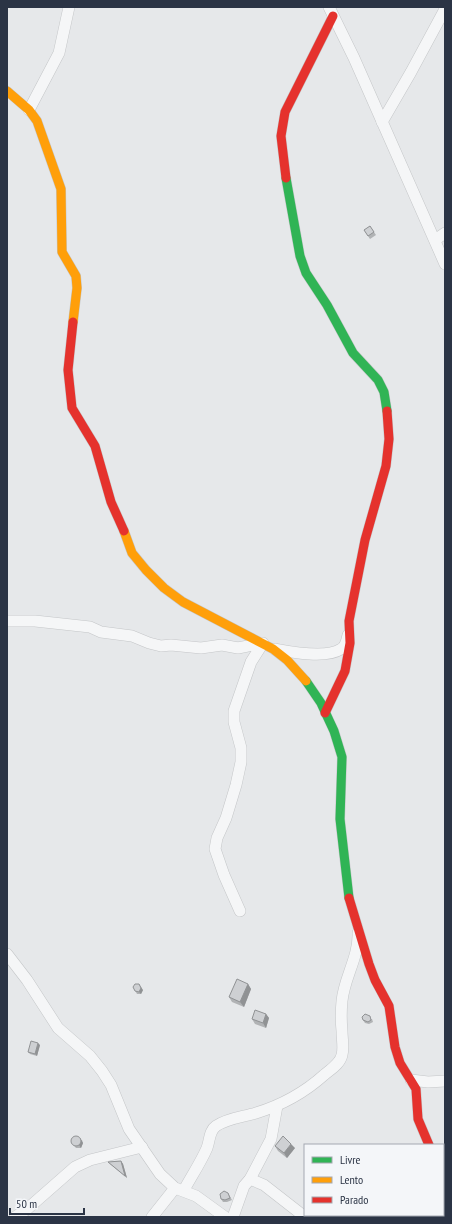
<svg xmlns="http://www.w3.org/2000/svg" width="452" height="1224" viewBox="0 0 452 1224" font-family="'PT Sans Narrow',sans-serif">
	<rect width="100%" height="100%" fill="#e6e8ea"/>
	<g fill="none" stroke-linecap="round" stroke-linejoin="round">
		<g stroke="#c4c6c8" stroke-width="12">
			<g id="street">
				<polyline points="329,7 354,58 445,264"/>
				<polyline points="29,110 59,53 69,7"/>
				<polyline points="382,122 411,72 445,9"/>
				<polyline points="435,240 445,233"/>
				<polyline points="7,621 35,621 90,627 101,632 132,636 149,643 161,646 171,645 201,648 222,645 238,648 263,643 251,662 234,711 234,722 241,748 241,762 236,785 226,818 217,838 215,849 224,875 240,911"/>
				<path d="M 275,649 C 291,652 326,659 341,649 C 345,647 347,640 348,635"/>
				<polyline points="7,954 27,980 58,1028 90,1056 102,1071 111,1085 129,1129 160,1174 175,1188 196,1196 225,1217"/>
				<polyline points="411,1080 428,1082 445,1081"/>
				<polyline points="250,1179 264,1185 305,1217"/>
				<path d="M 184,1190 C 191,1177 201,1162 207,1148 C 210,1140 209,1131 216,1126 C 228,1118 243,1117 256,1113 C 282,1105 304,1093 324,1075 C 331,1069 340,1064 342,1055 C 344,1048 342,1039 342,1031 C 341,1021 341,1011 342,1001 C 344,978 359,957 358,933"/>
				<polyline points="15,1217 26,1210 75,1167 90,1160 142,1147"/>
				<polyline points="152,1217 175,1188"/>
				<polyline points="233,1217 244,1186 250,1179 271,1139 277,1106"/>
				<polyline points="440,1217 441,1215"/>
			</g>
		</g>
		<g stroke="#c4c6c8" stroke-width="10">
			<g id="fast">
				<polyline points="286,178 300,256 306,273 327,305 353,353 378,380 384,392 387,411"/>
				<polyline points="306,681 321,703 334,731 342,757 340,819 349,898"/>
			</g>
		</g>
		<g stroke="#c4c6c8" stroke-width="10">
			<g id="slow">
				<polyline points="7,91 29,110 37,121 61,189 62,252 76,276 77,288 73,322"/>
				<polyline points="124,531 132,553 146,570 164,588 183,602 273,649 287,660 306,681"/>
			</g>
		</g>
		<g stroke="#c4c6c8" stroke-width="10">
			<g id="jam">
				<polyline points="286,178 281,136 285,112 333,16"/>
				<polyline points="73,322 68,370 72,408 95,446 111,502 124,531"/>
				<polyline points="325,713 345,671 350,643 349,621 365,540 386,466 389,439 387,411"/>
				<polyline points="349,898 369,964 375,980 389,1006 395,1047 400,1063 416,1089 418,1119 429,1145"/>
			</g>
		</g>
		<use href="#street" stroke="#f5f6f7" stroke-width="11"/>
		<use href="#fast" stroke="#30b455" stroke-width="9"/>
		<use href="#slow" stroke="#ff9f0a" stroke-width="9"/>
		<use href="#jam" stroke="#e5322d" stroke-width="9"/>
	</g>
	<g fill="#b1b3b5">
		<polygon points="370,226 376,235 370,239 364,230"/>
		<polygon points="248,984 251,989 244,1007 232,1002 229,997"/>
		<polygon points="133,987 143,990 141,994 137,994"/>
		<polygon points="266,1014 269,1018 266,1028 255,1024 252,1019"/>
		<polygon points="372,1019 373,1022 369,1024 365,1023 363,1020"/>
		<polygon points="40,1045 37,1056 30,1054 28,1052"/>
		<polygon points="82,1140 83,1143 81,1148 76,1148 71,1142"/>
		<polygon points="275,1146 295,1148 287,1158 278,1151"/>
		<polygon points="121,1161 123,1164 127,1178 110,1164 108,1162"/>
		<polygon points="228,1193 232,1200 227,1202 223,1202 221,1199"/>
	</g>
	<g fill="#909294">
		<polygon points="139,984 143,990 141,994 139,992"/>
		<polygon points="248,984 251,989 244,1007 240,1002"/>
		<polygon points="266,1014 269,1018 266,1028 263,1023"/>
		<polygon points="38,1043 40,1045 37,1056 35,1054"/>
		<polygon points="80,1138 83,1143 81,1148 79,1145"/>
		<polygon points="291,1144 295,1148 287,1158 284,1153"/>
		<polygon points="121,1161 123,1164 127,1178 125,1176"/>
	</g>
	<g fill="#ced0d3" stroke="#909294">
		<polygon points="370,226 374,232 368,236 364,230"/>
		<polygon points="237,979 248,984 240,1002 229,997"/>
		<polygon points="135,984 139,984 141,988 139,992 135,991 133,987"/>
		<polygon points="255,1010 266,1014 263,1023 252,1019"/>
		<polygon points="365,1014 370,1016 371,1020 368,1022 363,1020 362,1017"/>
		<polygon points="31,1041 38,1043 35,1054 28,1052"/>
		<polygon points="283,1136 291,1144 284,1153 275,1146"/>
		<circle cx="76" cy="1141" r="5"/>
		<polygon points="121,1161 125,1176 108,1162"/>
		<polygon points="224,1191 228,1193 230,1198 225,1200 221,1199 220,1194"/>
	</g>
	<rect width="452" height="1224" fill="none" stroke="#2b3445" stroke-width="16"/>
	<rect x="304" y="1144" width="140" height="72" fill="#f4f6f9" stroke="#a4a8b1"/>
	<rect x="312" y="1157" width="20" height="6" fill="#30b455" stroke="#a4a8b1"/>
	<text x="340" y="1164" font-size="12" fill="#2b3445">Livre</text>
	<rect x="312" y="1177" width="20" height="6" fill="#ff9f0a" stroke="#a4a8b1"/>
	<text x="340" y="1184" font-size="12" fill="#2b3445">Lento</text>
	<rect x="312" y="1197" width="20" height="6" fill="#e5322d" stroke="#a4a8b1"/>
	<text x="340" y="1204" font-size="12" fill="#2b3445">Parado</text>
	<path d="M10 1208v6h74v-6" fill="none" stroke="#2b3445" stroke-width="2"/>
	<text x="16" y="1208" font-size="12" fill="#2b3445" stroke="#f4f6f9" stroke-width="3" paint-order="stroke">50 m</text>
</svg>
